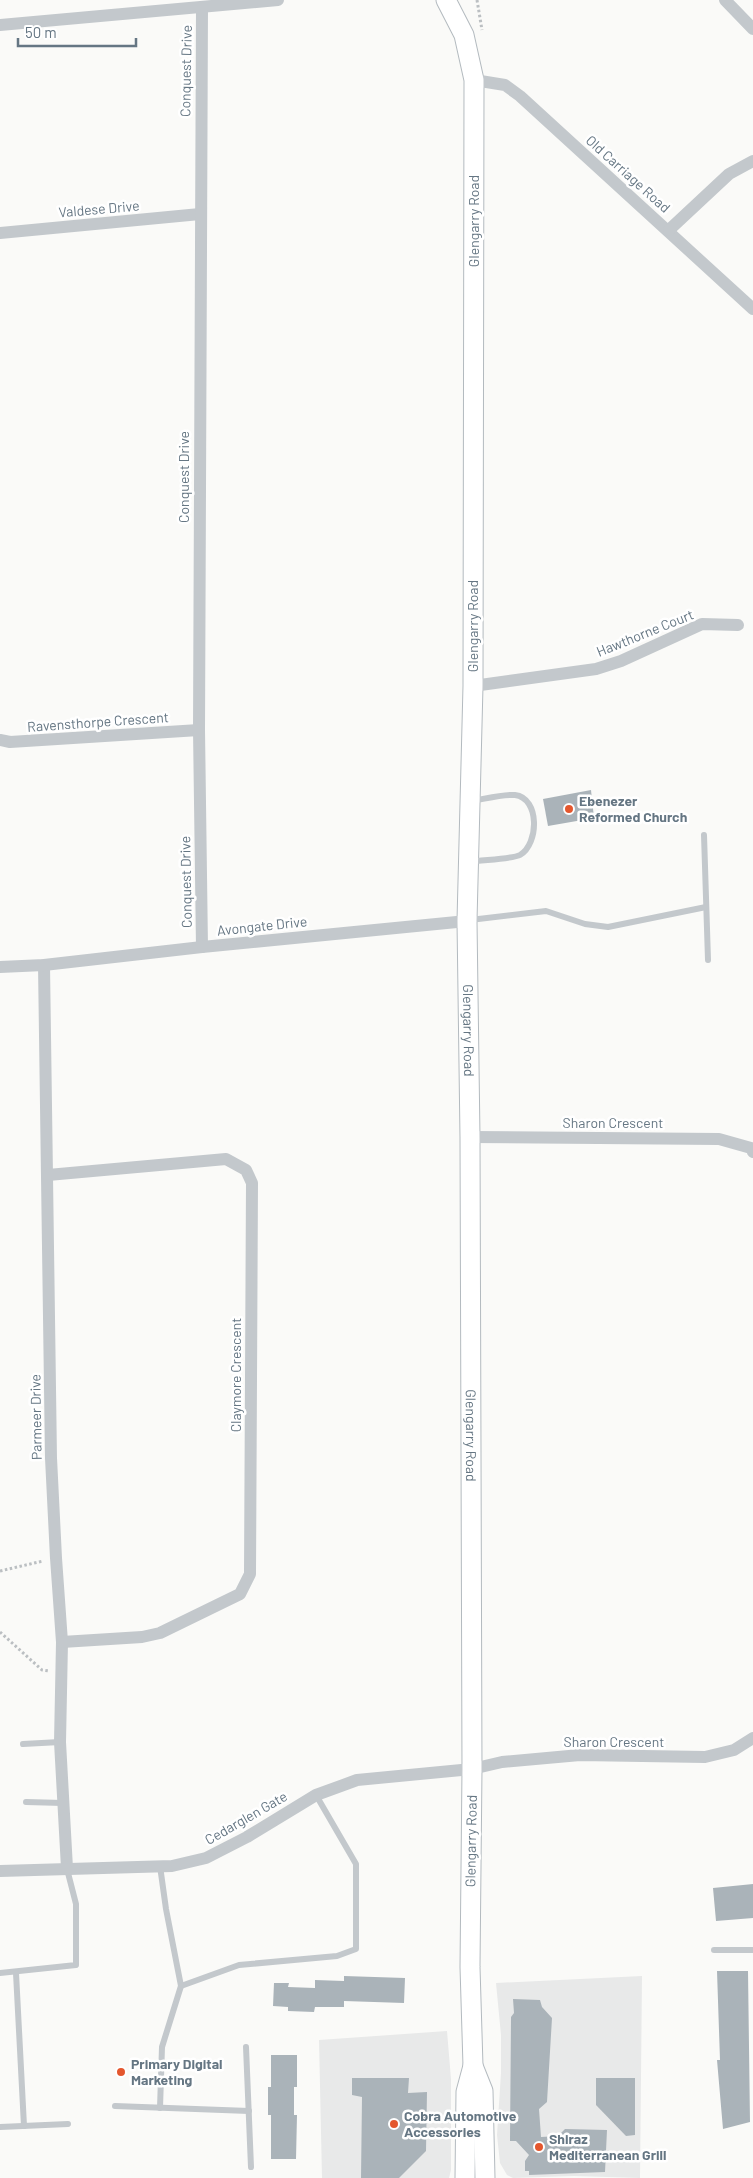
<svg xmlns="http://www.w3.org/2000/svg" width="753" height="2178" viewBox="0 0 753 2178" font-family="Barlow,sans-serif">
	<rect width="100%" height="100%" fill="#fafaf8"/>
	<g fill="#e8e9e9">
		<polygon points="642,1976 640,2178 574,2176 513,2178 507,2175 500,2163 497,2135 501,2073 501,2035 496,1983"/>
		<polygon points="447,2031 451,2079 451,2170 449,2178 322,2178 319,2040"/>
	</g>
	<g fill="#aab3b9">
		<polygon points="591,790 594,818 548,826 543,799"/>
		<polygon points="753,1884 753,1918 716,1921 713,1888"/>
		<polygon points="717,1971 748,1971 750,2122 723,2129 717,2060 720,2060"/>
		<polygon points="344,1976 405,1978 404,2003 344,2001 344,2007 315,2007 314,2012 288,2011 288,2007 273,2006 274,1983 289,1983 288,1987 315,1988 315,1980 344,1981"/>
		<polygon points="513,1999 540,2000 542,2007 552,2018 547,2102 539,2109 541,2137 558,2136 565,2129 607,2130 605,2172 529,2175 529,2171 525,2171 525,2161 529,2155 516,2141 510,2141 511,2017 514,2013"/>
		<polygon points="271,2055 297,2055 297,2087 294,2087 294,2115 297,2115 296,2159 271,2159 271,2115 268,2115 268,2087 271,2087"/>
		<polygon points="352,2078 409,2078 408,2093 427,2092 426,2151 399,2178 361,2178 362,2097 352,2095"/>
		<polygon points="596,2078 635,2078 635,2135 626,2136 596,2105"/>
	</g>
	<g fill="none" stroke-linecap="round" stroke-linejoin="round">
		<g stroke="#b3babf" stroke-width="21">
			<g id="secondary">
				<path id="s1" d="M 446,0 L 464,35 L 474,80 L 473,686 L 467,921 L 470,1137 L 472,1769 L 470,1967 L 473,2066 L 466,2092 L 465,2178"/>
				<polyline points="473,2066 483,2091 485,2178"/>
			</g>
		</g>
		<g stroke="#bbbfc2" stroke-width="3" stroke-dasharray="2.5 2.5" stroke-linecap="butt">
			<polyline points="477,0 482,30"/>
			<polyline points="0,1571 43,1561"/>
			<polyline points="0,1632 42,1670 49,1671"/>
		</g>
		<g stroke="#c3c8cc" stroke-width="6">
			<polyline points="704,835 708,960"/>
			<path d="M 470,862 C 480,860 513,859 520,855 C 539,844 540,798 515,795 C 502,794 485,799 472,801"/>
			<polyline points="470,920 546,911 585,924 608,927 706,907"/>
			<polyline points="23,1744 60,1742"/>
			<polyline points="26,1802 63,1803"/>
			<polyline points="714,1950 753,1950"/>
			<polyline points="0,1973 76,1965 76,1904 67,1869"/>
			<polyline points="16,1973 24,2126"/>
			<polyline points="181,1986 239,1965 337,1956 356,1949 356,1864 316,1795"/>
			<polyline points="246,2047 251,2167"/>
			<polyline points="115,2106 249,2111"/>
			<polyline points="160,2108 162,2047 181,1986 166,1909 160,1866"/>
			<polyline points="0,2127 68,2124"/>
		</g>
		<g stroke="#c3c8cc" stroke-width="12">
			<polyline points="725,0 753,29"/>
			<polyline points="0,25 278,0"/>
			<polyline points="474,80 505,85 520,96 753,309"/>
			<polyline points="669,230 729,174 753,161"/>
			<polyline points="0,233 200,214"/>
			<polyline points="473,686 596,669 621,661 702,624 738,625"/>
			<polyline points="0,740 10,742 199,730"/>
			<polyline points="202,947 199,730 202,7"/>
			<polyline points="44,965 51,1458 56,1558 62,1642 60,1742 67,1868"/>
			<polyline points="0,967 44,965 202,947 467,921"/>
			<polyline points="470,1137 719,1139 751,1148 753,1152"/>
			<polyline points="48,1175 226,1159 246,1170 252,1183 250,1574 240,1594 160,1633 142,1637 62,1642"/>
			<polyline points="0,1871 172,1866 206,1858 247,1837 316,1795 357,1780 472,1769 502,1762 580,1755 705,1757 734,1750 753,1738"/>
		</g>
		<use href="#secondary" stroke="#fff" stroke-width="19"/>
	</g>
	<g fill="#e4572e" stroke="#fff" stroke-width="2">
		<circle cx="569" cy="809" r="5"/>
		<circle cx="121" cy="2072" r="5"/>
		<circle cx="394" cy="2124" r="5"/>
		<circle cx="539" cy="2147" r="5"/>
	</g>
	<g text-anchor="middle" stroke-width="5" stroke-linejoin="round" paint-order="stroke">
		<g font-size="14" fill="#657683" stroke="#fff">
			<text transform="translate(186 71) rotate(-89)" y="5">Conquest Drive</text>
			<text transform="translate(628 174) rotate(42)" y="5">Old Carriage Road</text>
			<text transform="translate(99 209) rotate(-5)" y="5">Valdese Drive</text>
			<text transform="translate(474 221) rotate(-90)" y="5">Glengarry Road</text>
			<text transform="translate(184 477) rotate(-90)" y="5">Conquest Drive</text>
			<text transform="translate(473 626) rotate(-90)" y="5">Glengarry Road</text>
			<text transform="translate(645 633) rotate(-22)" y="5">Hawthorne Court</text>
			<text transform="translate(98 722) rotate(-4)" y="5">Ravensthorpe Crescent</text>
			<text transform="translate(186 882) rotate(-91)" y="5">Conquest Drive</text>
			<text transform="translate(262 926) rotate(-6)" y="5">Avongate Drive</text>
			<text dy="5" stroke="none"><textPath href="#s1" startOffset="1036">Glengarry Road</textPath></text>
			<text x="613" y="1128">Sharon Crescent</text>
			<text transform="translate(236 1375) rotate(-90)" y="5">Claymore Crescent</text>
			<text transform="translate(36 1417) rotate(-91)" y="5">Parmeer Drive</text>
			<text dy="5" stroke="none"><textPath href="#s1" startOffset="1441">Glengarry Road</textPath></text>
			<text x="614" y="1747">Sharon Crescent</text>
			<text transform="translate(246 1818) rotate(-30)" y="5">Cedarglen Gate</text>
			<text transform="translate(471 1841) rotate(-89)" y="5">Glengarry Road</text>
		</g>
		<g font-size="14" font-weight="bold" fill="#657683" stroke="#fff" text-anchor="start">
			<text x="579" y="806">Ebenezer<tspan x="579" dy="16">Reformed Church</tspan></text>
			<text x="131" y="2069">Primary Digital<tspan x="131" dy="16">Marketing</tspan></text>
			<text x="404" y="2121">Cobra Automotive<tspan x="404" dy="16">Accessories</tspan></text>
			<text x="549" y="2144">Shiraz<tspan x="549" dy="16">Mediterranean Grill</tspan></text>
		</g>
	</g>
	<path d="M18 38v8h118v-8" fill="none" stroke="#657683" stroke-width="2.5"/>
	<text x="25" y="38" font-size="15" fill="#657683" stroke="#ffffff" stroke-width="4" paint-order="stroke">50 m</text>
</svg>
